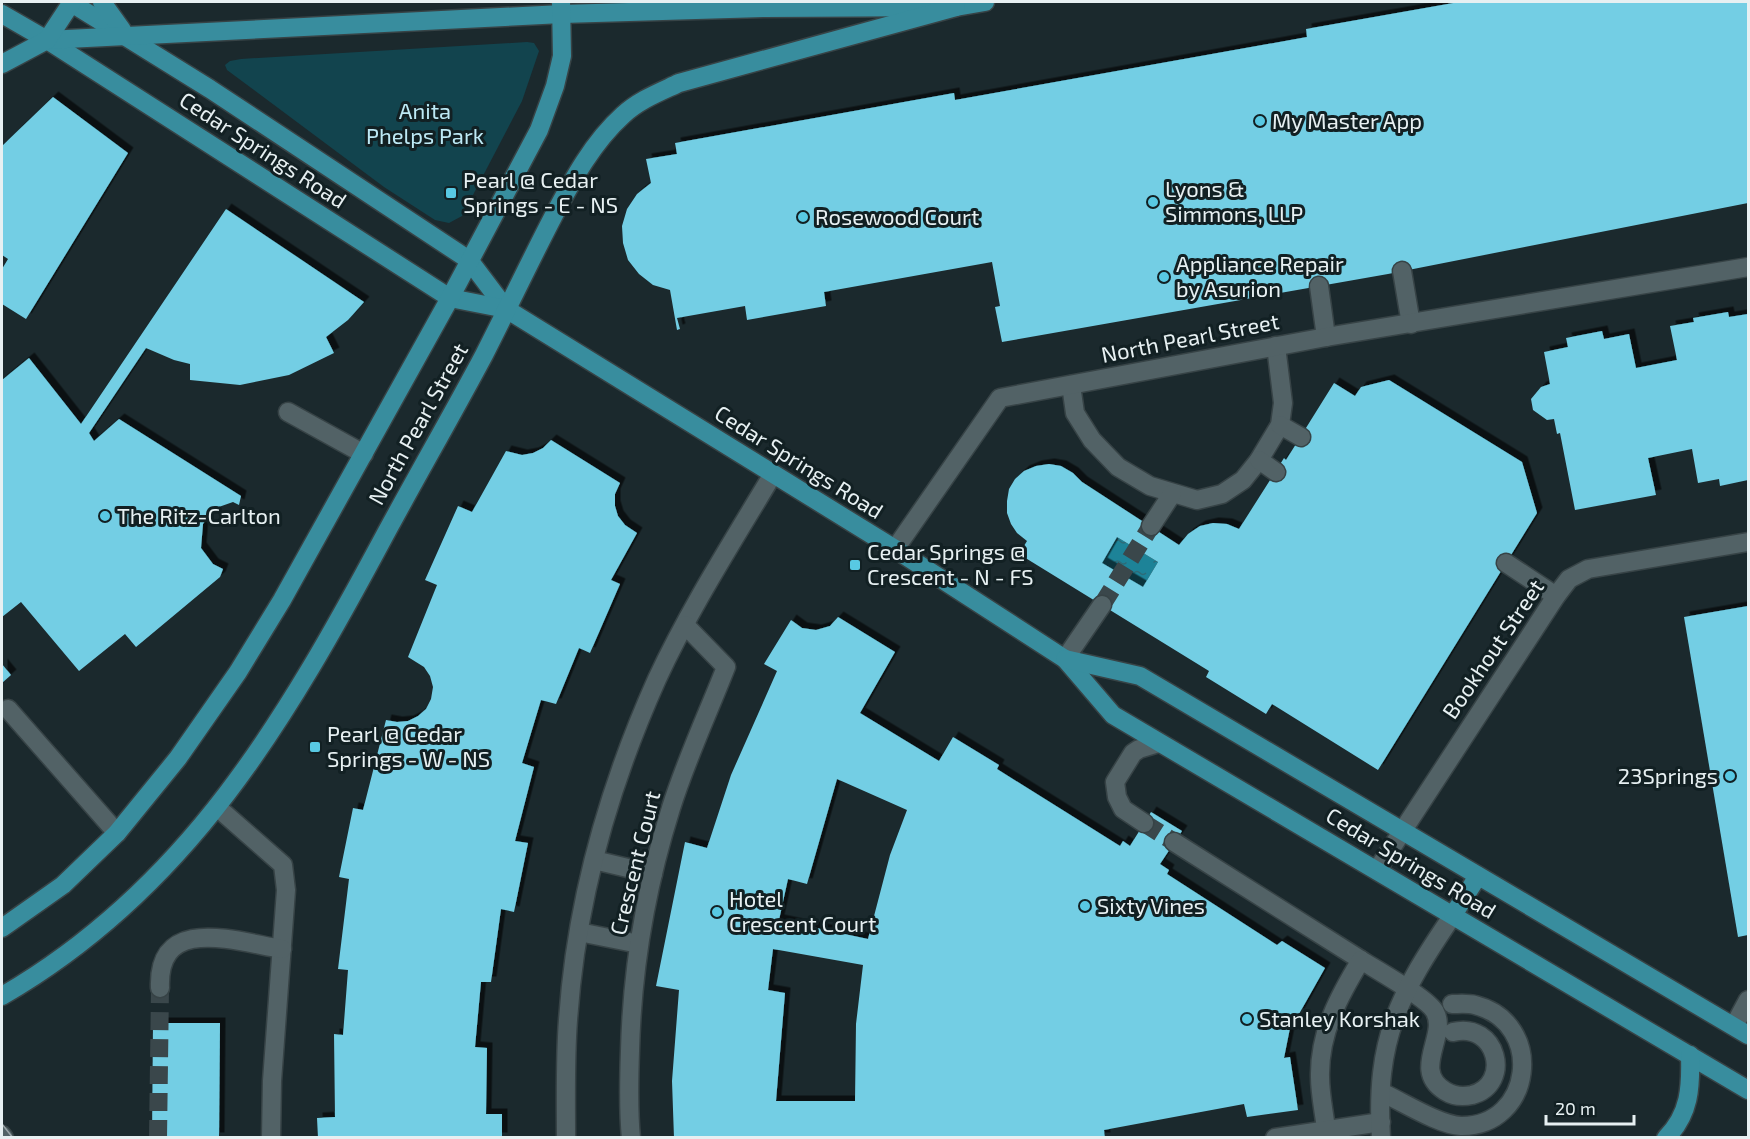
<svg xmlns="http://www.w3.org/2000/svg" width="1750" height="1139" viewBox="0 0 1750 1139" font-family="'Exo 2',sans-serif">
	<defs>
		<pattern id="water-ripples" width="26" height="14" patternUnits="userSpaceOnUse" patternTransform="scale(1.5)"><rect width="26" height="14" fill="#1d8398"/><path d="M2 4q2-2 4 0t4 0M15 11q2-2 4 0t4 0" fill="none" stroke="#2d6b78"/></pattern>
		<filter id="shadow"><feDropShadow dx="5.5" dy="-5.5" stdDeviation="0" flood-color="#0009"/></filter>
	</defs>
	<rect width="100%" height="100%" fill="#1b292d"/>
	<polygon fill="#12444e" points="527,42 534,43 539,51 522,101 462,216 449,223 435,220 384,187 227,70 225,65 230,61 241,59"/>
	<polygon fill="url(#water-ripples)" points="1117,537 1158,562 1143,587 1102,563"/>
	<g fill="#73cee4" fill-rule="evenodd" filter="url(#shadow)">
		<polygon points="1459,2 1748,2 1748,203 1388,274 1002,342 995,307 1000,306 992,262 824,292 826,306 747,320 745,306 677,318 680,329 677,330 670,290 653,285 639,274 628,260 623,243 622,226 627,209 637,194 651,183 646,159 677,154 675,143 954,93 955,100 1307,37 1306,29"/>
		<polygon points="53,97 128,153 26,319 2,304 2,269 8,259 2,255 2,146"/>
		<polygon points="226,209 364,302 348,320 326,337 334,353 289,375 240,385 190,380 190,364 174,360 146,348 89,433 94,441 119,419 241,496 239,505 233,502 213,509 203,524 201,548 213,564 223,569 220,577 136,647 125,634 79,671 21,602 2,617 2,380 29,358 81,424"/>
		<polygon points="1728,312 1729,317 1748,314 1748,480 1720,486 1719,479 1698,483 1692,449 1648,458 1656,495 1575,510 1560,433 1557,434 1554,419 1547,420 1533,410 1531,399 1541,387 1550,384 1544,352 1568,347 1566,338 1602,331 1604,339 1629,334 1636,368 1677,360 1670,326 1694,322 1693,318"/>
		<path d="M 1389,380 L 1522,462 L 1537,513 L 1378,770 L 1272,704 L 1266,714 L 1206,677 L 1209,671 L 1019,554 L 1027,541 L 1017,533 L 1011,524 L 1007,513 L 1007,501 L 1009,489 L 1015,479 L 1024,471 L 1036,466 L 1049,464 L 1061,466 L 1073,473 L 1082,482 L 1179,545 L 1188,534 L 1200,526 L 1213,523 L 1227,524 L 1239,529 L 1284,458 L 1286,460 L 1334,383 L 1355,396 L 1361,387 ZM 1117,537 L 1158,562 L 1143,587 L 1102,563 Z"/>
		<polygon points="551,440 620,483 615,494 615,506 618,516 625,525 637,533 611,580 620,584 590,653 579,648 556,704 541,700 522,763 534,767 515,841 528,843 514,912 501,909 491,982 481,982 475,1047 487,1048 486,1114 502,1114 502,1138 318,1138 317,1118 335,1117 334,1034 343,1035 348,970 338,969 349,879 339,877 353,808 363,810 386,720 397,722 408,721 418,716 426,709 431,699 433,687 430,676 424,667 408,657 437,585 425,580 458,506 472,512 506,451 522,455 533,453 543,448"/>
		<polygon points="1748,606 1748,935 1738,937 1684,617"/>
		<path d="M 838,617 L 895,652 L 860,713 L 939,761 L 953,737 L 999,765 L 997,769 L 1120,846 L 1123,841 L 1130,846 L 1151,812 L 1182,831 L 1160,864 L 1169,870 L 1167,874 L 1277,945 L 1282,941 L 1325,968 L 1299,1014 L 1293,1013 L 1284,1058 L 1290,1057 L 1298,1110 L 1247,1117 L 1244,1104 L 1104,1130 L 1105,1138 L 674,1138 L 672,1081 L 679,990 L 656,986 L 685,842 L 707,848 L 731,775 L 777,671 L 764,664 L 791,620 L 802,628 L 816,630 L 830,626 ZM 837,779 L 907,810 L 890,855 L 868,939 L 779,920 L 788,879 L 807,884 ZM 773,949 L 863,965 L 856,1024 L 855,1101 L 776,1101 L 785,993 L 768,990 Z"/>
		<polygon points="2,664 11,675 2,683"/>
		<polygon points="153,1023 220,1023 219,1138 152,1138"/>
	</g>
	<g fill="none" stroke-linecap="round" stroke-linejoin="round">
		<g stroke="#3a474b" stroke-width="18" stroke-dasharray="18 9" stroke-linecap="butt">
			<polyline points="1102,605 1151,526"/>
			<polyline points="1144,823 1174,842"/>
			<polyline points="158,1138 160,988"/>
		</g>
		<g stroke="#374346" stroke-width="21">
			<g id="minor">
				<polyline points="1402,271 1411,324"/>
				<polyline points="1319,286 1326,337"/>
				<polyline points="1071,385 1075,413 1092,440 1118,467 1150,486 1197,500 1222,494 1243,480 1259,460 1280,425 1283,403 1276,346"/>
				<polyline points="288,412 364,454"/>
				<polyline points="1280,425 1301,437"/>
				<polyline points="1259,460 1276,472"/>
				<polyline points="1151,526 1172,494"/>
				<polyline points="895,549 1000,398 1326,337 1748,267"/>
				<polyline points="1506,563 1556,596"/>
				<polyline points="1065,659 1102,605"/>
				<polyline points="8,709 117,833"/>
				<polyline points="217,807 283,865 286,890 272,1081 271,1138"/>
				<polyline points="1144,823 1123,809 1117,797 1115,782 1133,753 1139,749 1159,743"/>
				<polyline points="1174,842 1361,960"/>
				<polyline points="594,860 653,874"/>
				<polyline points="1377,870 1556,596 1569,579 1588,569 1748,542"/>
				<polyline points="579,932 639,944"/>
				<path d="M 160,988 C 157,913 237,942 282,949"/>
				<polyline points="1734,1026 1748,1000"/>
				<path d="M 1381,1092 C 1403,1102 1439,1125 1461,1126 C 1533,1127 1546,1023 1475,1005 C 1468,1003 1459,1004 1452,1004"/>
				<path d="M 1326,1129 C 1324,1112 1320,1094 1320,1077 C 1319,1033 1339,996 1361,960 C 1375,969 1429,999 1435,1012 C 1448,1036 1411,1070 1445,1091 C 1453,1096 1463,1097 1472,1095 C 1513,1084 1497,1021 1453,1032"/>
				<polyline points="2,1135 4,1138"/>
				<path d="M 566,1138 C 566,1098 565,1059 568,1020 C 576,902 609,786 657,679 C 690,608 733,541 773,474"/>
				<path d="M 631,1138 C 628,1109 629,1079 630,1051 C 632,968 646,887 671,808 C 686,760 708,713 726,667 L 685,625"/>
				<polyline points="1275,1138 1381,1122"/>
				<path d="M 1381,1138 C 1375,1039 1399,994 1453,915"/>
			</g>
		</g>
		<g stroke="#374346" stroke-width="21">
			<g id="major">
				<polyline points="70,2 210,89 469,260 506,309"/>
				<polyline points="102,2 122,30"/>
				<polyline points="2,14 47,40 450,298 506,309 895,549 1065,659 1113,715 1748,1090"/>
				<polyline points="47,40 562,14 763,8 956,7 985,2"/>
				<polyline points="2,64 47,40 72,2"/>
				<polyline points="1065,659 1140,676 1748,1035"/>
				<polyline points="1453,915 1478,876"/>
				<polyline points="2,928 63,885 117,833 178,758 238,672 282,600 450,298 539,130 555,86 562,56 561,2"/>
				<path d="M 2,996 C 189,888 287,718 386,533 C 418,474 452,415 484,355 C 508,308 530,261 554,215 C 573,179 593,142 623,115 C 639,100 660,92 679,83 L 956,7"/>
				<path d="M 1666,1138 C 1690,1114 1691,1087 1690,1055"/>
			</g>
		</g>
		<use href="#minor" stroke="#526266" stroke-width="18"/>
		<use href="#major" stroke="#388d9e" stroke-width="18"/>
		<polyline stroke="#98a3a6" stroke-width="1.5" points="2,1124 13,1138"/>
	</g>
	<g fill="#58c9e3" stroke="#122023" stroke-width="2">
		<circle cx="1260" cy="121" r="6"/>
		<rect x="445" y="187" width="12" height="12" rx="3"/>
		<circle cx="1153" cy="202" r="6"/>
		<circle cx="803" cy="217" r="6"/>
		<circle cx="1164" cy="277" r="6"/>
		<circle cx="105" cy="516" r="6"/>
		<rect x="849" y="559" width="12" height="12" rx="3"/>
		<rect x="309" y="741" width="12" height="12" rx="3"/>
		<circle cx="1730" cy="776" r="6"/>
		<circle cx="1085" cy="906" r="6"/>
		<circle cx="717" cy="912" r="6"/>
		<circle cx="1247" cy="1019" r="6"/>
	</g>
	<g text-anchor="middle" stroke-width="6" stroke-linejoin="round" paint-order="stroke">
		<g font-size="22" fill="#bde9f5" stroke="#122023">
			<text x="425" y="119">Anita<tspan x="425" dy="25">Phelps Park</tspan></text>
		</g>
		<g font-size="22" fill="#e7f0f2" stroke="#122023" text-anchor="start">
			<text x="1272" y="129">My Master App</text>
			<text x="463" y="188">Pearl @ Cedar<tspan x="463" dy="25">Springs - E - NS</tspan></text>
			<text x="1165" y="197">Lyons &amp;<tspan x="1165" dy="25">Simmons, LLP</tspan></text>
			<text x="815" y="225">Rosewood Court</text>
			<text x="1176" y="272">Appliance Repair<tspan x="1176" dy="25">by Asurion</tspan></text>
			<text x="117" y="524">The Ritz-Carlton</text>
			<text x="867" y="560">Cedar Springs @<tspan x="867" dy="25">Crescent - N - FS</tspan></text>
			<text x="327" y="742">Pearl @ Cedar<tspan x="327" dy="25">Springs - W - NS</tspan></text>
			<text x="1718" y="784" text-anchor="end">23Springs</text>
			<text x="729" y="907">Hotel<tspan x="729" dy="25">Crescent Court</tspan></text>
			<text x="1097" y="914">Sixty Vines</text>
			<text x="1259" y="1027">Stanley Korshak</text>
		</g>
		<g font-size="22" fill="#e7f0f2" stroke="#122023">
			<text transform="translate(263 150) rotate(33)" y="8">Cedar Springs Road</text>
			<text transform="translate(1190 338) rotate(-11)" y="8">North Pearl Street</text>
			<text transform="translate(418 424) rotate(-61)" y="8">North Pearl Street</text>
			<text transform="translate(799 462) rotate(32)" y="8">Cedar Springs Road</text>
			<text transform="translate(1493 649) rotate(-56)" y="8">Bookhout Street</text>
			<text transform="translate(635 863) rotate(-76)" y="8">Crescent Court</text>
			<text transform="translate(1411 863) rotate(31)" y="8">Cedar Springs Road</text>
		</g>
	</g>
	<rect width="1750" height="1139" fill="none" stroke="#e7f0f2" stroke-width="6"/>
	<path d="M1546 1115v9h88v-9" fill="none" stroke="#e7f0f2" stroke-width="3"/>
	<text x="1555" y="1115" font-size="18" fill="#e7f0f2" stroke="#122023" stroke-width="4.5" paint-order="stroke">20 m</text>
</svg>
